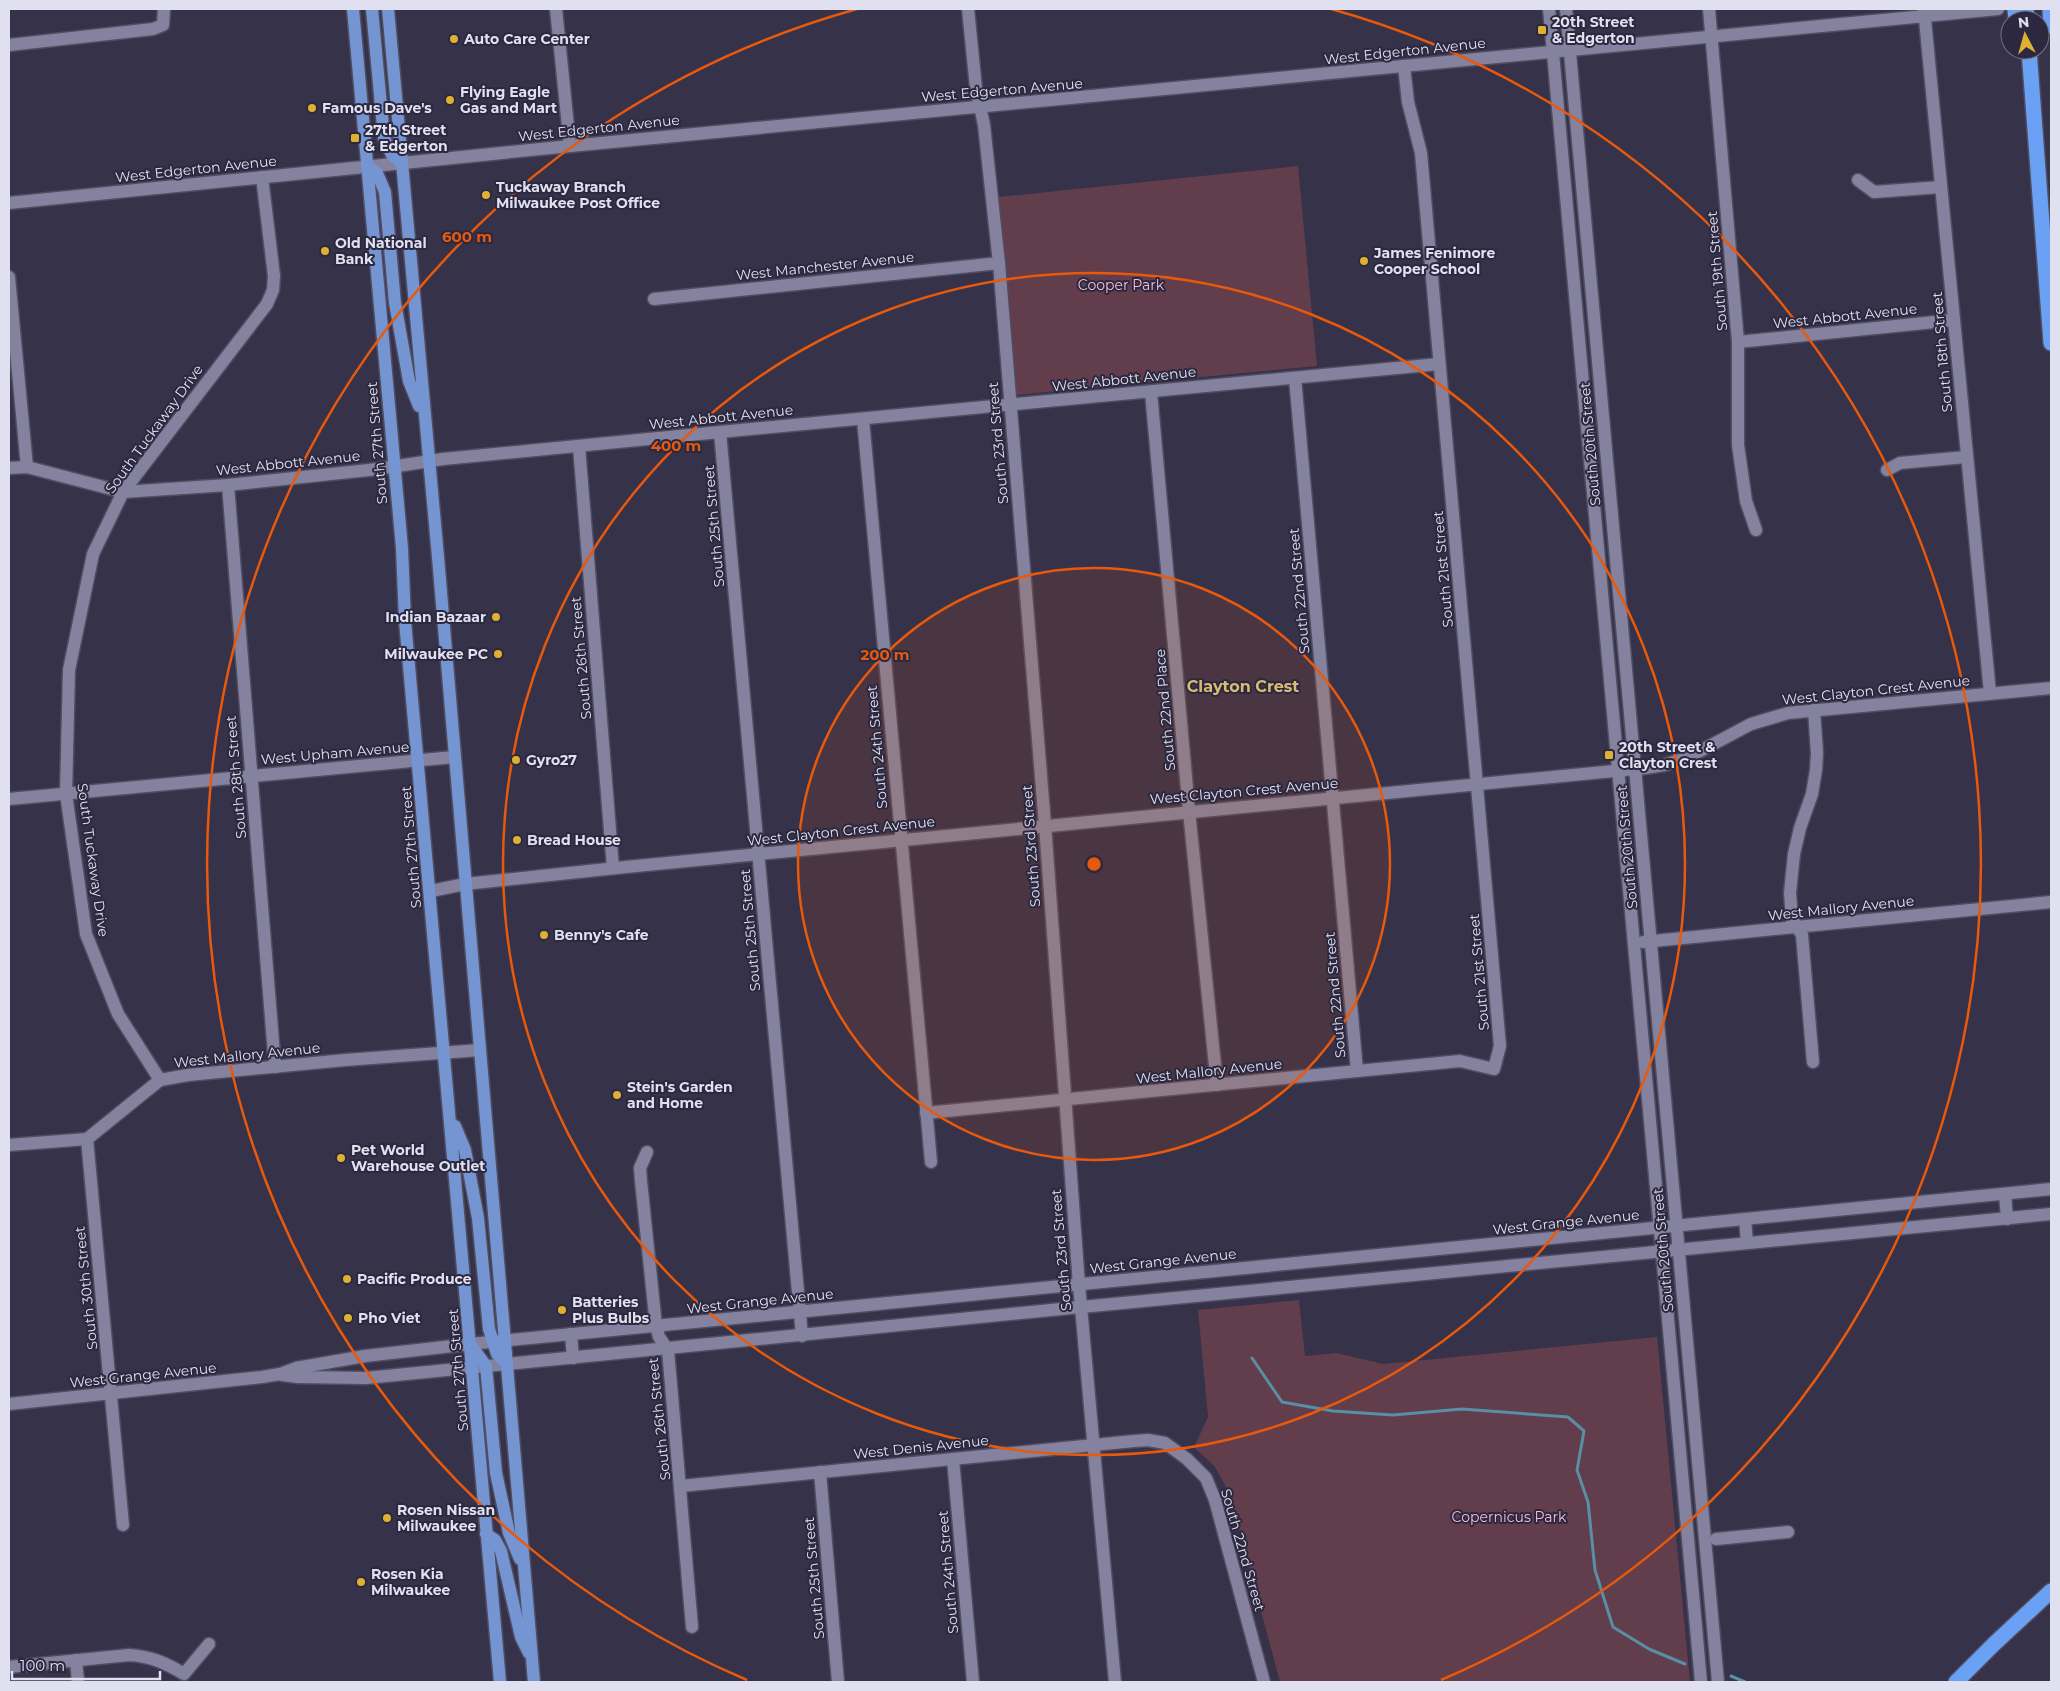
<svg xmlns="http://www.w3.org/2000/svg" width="2060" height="1691" viewBox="0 0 2060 1691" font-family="Montserrat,sans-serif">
	<rect width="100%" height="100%" fill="#35324a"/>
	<g fill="#623d4c">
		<polygon points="1298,166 1317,366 1015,395 998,197"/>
		<polygon points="1299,1300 1305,1356 1337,1353 1383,1364 1657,1337 1690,1682 1280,1682 1229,1492 1215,1467 1194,1447 1208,1417 1198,1310"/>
	</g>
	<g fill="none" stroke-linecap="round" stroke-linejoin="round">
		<g stroke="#588fa7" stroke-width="3">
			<polyline points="1252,1358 1282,1402 1333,1411 1393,1415 1462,1409 1568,1417 1584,1431 1577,1470 1588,1502 1595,1570 1613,1627 1649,1649 1685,1664"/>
			<polyline points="1731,1676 1745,1682"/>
		</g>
		<g stroke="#504d62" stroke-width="15">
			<g id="minor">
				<polyline points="556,9 570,146"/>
				<polyline points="968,9 976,88 984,125 999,263 1045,825 1079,1285 1115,1682"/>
				<polyline points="1549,9 1701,1682"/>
				<polyline points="1566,9 1718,1682"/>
				<polyline points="1709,9 1738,342 1738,445 1746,501 1756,530"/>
				<polyline points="1924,9 1990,693"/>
				<polyline points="9,45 153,29 163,25 164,9"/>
				<polyline points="1858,180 1874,192 1941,187"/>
				<polyline points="9,203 570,146 1998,9"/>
				<polyline points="9,277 27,467"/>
				<polyline points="654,299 999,263"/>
				<polyline points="1738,342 1954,320"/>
				<polyline points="1295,378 1357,1071"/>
				<polyline points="1151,392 1189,811 1217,1085"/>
				<polyline points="863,419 931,1162"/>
				<polyline points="720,432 802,1336"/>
				<polyline points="579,446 613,868"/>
				<polyline points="9,468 27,467 123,492 228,485 378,469 443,459 720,432 1439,364"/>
				<polyline points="1887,470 1900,463 1966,457"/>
				<polyline points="228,485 275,1067"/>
				<polyline points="9,799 454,757"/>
				<polyline points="431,891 465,884 626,867 1645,768 1664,765 1687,758 1751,724 1788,713 2051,688"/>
				<polyline points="1643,942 2051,902"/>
				<polyline points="1813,1062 1802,935 1792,919 1790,893 1794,854 1800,828 1812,794 1816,770 1817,753 1814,710"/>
				<polyline points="160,1080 118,1014 86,934 66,794 69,670 93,554 123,492 267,304 273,290 274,276 262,177"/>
				<polyline points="926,1113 1460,1061 1494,1069 1500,1046 1421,153 1408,102 1404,66"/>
				<polyline points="87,1139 123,1525"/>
				<polyline points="9,1145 87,1139 160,1080 188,1075 345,1060 480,1050"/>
				<polyline points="647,1152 640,1168 641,1181 656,1326 659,1337 668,1350 692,1627"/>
				<polyline points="2005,1194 2007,1219"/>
				<polyline points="1745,1219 1747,1243"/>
				<polyline points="571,1334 573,1358"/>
				<polyline points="282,1375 298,1377 366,1378 1081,1307 2051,1214"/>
				<polyline points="9,1404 262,1377 280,1374 296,1368 365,1356 470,1344 2051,1189"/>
				<polyline points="953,1459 973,1682"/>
				<polyline points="820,1472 838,1682"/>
				<polyline points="681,1486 1134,1441 1148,1440 1165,1443 1187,1459 1206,1478 1215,1500 1264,1682"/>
				<polyline points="1716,1539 1788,1532"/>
				<polyline points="76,1660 78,1682"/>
				<path d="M 9,1667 L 129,1655 C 150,1656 166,1663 184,1674 L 209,1644"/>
			</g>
		</g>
		<g stroke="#504d62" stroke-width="15">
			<g id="major">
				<polyline points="353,9 402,548 405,621 500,1682"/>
				<polyline points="372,9 384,138 392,155 402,163"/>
				<polyline points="388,9 438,557 534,1682"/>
				<polyline points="367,166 377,173 385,192 395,303 409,381 419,406"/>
				<polyline points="455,1126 465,1150 478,1218 489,1329 497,1354 507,1364"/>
				<polyline points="470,1344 486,1366 496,1473 509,1533 520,1559"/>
				<polyline points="486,1534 495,1540 501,1551 521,1637 529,1653"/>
			</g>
		</g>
		<g stroke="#504d62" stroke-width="18">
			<g id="highway">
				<polyline points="2015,9 2016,20"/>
				<polyline points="2026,9 2027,20"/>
				<polyline points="2050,9 2051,26"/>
				<polyline points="2029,50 2051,343"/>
				<polyline points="1956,1682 1994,1644 2051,1591"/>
			</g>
		</g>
		<use href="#minor" stroke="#85829f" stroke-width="12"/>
		<use href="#major" stroke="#7595d2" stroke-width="12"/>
		<use href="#highway" stroke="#6ba1f4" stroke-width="15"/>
	</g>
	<circle cx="1094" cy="864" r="296" fill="#e8590c" fill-opacity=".12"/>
	<g fill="none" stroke="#e8590c" stroke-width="2.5">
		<circle cx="1094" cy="864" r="296"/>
		<circle cx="1094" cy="864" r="591"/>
		<path d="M747 1680A887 887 0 0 1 857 9M1331 9A887 887 0 0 1 1441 1680"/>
	</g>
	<g fill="#deb133" stroke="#2b283f" stroke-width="2">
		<rect x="1537" y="25" width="10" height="10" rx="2.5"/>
		<circle cx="454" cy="39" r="5"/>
		<circle cx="450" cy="100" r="5"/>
		<circle cx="312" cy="108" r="5"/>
		<rect x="350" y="133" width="10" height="10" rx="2.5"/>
		<circle cx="486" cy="195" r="5"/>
		<circle cx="325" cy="251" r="5"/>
		<circle cx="1364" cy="261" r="5"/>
		<circle cx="496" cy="617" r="5"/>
		<circle cx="498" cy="654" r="5"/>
		<rect x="1604" y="750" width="10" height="10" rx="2.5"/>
		<circle cx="516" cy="760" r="5"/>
		<circle cx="517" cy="840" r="5"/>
		<circle cx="544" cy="935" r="5"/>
		<circle cx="617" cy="1095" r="5"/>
		<circle cx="341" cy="1158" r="5"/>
		<circle cx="347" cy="1279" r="5"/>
		<circle cx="562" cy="1310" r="5"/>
		<circle cx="348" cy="1318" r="5"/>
		<circle cx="387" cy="1518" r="5"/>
		<circle cx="361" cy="1582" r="5"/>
	</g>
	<g text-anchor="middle" stroke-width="4" stroke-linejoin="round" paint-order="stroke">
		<g font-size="14" font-weight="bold" fill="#e1e0f0" stroke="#2b283f" text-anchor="start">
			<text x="1552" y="27">20th Street<tspan x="1552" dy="16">&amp; Edgerton</tspan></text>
			<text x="464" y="44">Auto Care Center</text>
			<text x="460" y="97">Flying Eagle<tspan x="460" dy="16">Gas and Mart</tspan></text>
			<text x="322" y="113">Famous Dave's</text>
			<text x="365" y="135">27th Street<tspan x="365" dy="16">&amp; Edgerton</tspan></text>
			<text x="496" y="192">Tuckaway Branch<tspan x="496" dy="16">Milwaukee Post Office</tspan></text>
			<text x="335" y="248">Old National<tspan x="335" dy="16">Bank</tspan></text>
			<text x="1374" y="258">James Fenimore<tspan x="1374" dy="16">Cooper School</tspan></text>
			<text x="486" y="622" text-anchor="end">Indian Bazaar</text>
			<text x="488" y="659" text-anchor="end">Milwaukee PC</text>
			<text x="1619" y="752">20th Street &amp;<tspan x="1619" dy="16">Clayton Crest</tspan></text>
			<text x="526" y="765">Gyro27</text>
			<text x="527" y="845">Bread House</text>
			<text x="554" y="940">Benny's Cafe</text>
			<text x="627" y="1092">Stein's Garden<tspan x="627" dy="16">and Home</tspan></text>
			<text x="351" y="1155">Pet World<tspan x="351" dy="16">Warehouse Outlet</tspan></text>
			<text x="357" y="1284">Pacific Produce</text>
			<text x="572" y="1307">Batteries<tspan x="572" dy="16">Plus Bulbs</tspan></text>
			<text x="358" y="1323">Pho Viet</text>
			<text x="397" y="1515">Rosen Nissan<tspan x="397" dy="16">Milwaukee</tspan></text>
			<text x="371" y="1579">Rosen Kia<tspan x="371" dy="16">Milwaukee</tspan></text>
		</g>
		<g font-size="14" fill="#e1e0f0" stroke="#2b283f">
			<text transform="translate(1405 51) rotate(-6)" y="5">West Edgerton Avenue</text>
			<text transform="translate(1002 90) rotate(-5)" y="5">West Edgerton Avenue</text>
			<text transform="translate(599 128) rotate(-6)" y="5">West Edgerton Avenue</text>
			<text transform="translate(196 169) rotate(-6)" y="5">West Edgerton Avenue</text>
			<text transform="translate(825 266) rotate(-6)" y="5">West Manchester Avenue</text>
			<text transform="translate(1717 271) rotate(-95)" y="5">South 19th Street</text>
			<text transform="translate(1845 316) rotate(-6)" y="5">West Abbott Avenue</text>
			<text transform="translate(1942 352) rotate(-95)" y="5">South 18th Street</text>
			<text transform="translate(1124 379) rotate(-6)" y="5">West Abbott Avenue</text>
			<text transform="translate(721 417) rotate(-6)" y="5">West Abbott Avenue</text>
			<text transform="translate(154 429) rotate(-54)" y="5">South Tuckaway Drive</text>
			<text transform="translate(377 443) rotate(-95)" y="5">South 27th Street</text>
			<text transform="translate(998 443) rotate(-95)" y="5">South 23rd Street</text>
			<text transform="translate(1590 444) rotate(-95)" y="5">South 20th Street</text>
			<text transform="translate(288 463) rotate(-6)" y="5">West Abbott Avenue</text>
			<text transform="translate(714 526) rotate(-95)" y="5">South 25th Street</text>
			<text transform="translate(1443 569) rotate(-95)" y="5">South 21st Street</text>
			<text transform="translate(1299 591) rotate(-95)" y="5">South 22nd Street</text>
			<text transform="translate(581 658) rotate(-95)" y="5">South 26th Street</text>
			<text transform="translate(1876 690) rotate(-6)" y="5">West Clayton Crest Avenue</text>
			<text transform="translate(1165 710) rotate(-95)" y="5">South 22nd Place</text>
			<text transform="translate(877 747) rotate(-95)" y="5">South 24th Street</text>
			<text transform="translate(335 753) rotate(-5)" y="5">West Upham Avenue</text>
			<text transform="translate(236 777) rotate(-95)" y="5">South 28th Street</text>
			<text transform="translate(1244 791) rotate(-5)" y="5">West Clayton Crest Avenue</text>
			<text transform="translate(841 831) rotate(-6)" y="5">West Clayton Crest Avenue</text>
			<text transform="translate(1031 846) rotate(-94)" y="5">South 23rd Street</text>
			<text transform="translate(411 847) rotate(-95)" y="5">South 27th Street</text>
			<text transform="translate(1627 847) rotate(-95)" y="5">South 20th Street</text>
			<text transform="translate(93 860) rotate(82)" y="5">South Tuckaway Drive</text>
			<text transform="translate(1841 908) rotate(-6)" y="5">West Mallory Avenue</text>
			<text transform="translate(750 930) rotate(-95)" y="5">South 25th Street</text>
			<text transform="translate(1479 972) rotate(-95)" y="5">South 21st Street</text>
			<text transform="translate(1335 995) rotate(-95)" y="5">South 22nd Street</text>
			<text transform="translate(247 1055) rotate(-6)" y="5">West Mallory Avenue</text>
			<text transform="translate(1209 1071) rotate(-6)" y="5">West Mallory Avenue</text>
			<text transform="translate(1566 1222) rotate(-6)" y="5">West Grange Avenue</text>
			<text transform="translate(1061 1250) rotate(-95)" y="5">South 23rd Street</text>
			<text transform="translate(1663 1250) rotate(-95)" y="5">South 20th Street</text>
			<text transform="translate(1163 1261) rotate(-6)" y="5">West Grange Avenue</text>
			<text transform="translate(86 1288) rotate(-96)" y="5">South 30th Street</text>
			<text transform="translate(760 1301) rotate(-6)" y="5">West Grange Avenue</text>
			<text transform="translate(458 1370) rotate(-95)" y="5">South 27th Street</text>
			<text transform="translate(143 1375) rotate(-6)" y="5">West Grange Avenue</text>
			<text transform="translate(659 1419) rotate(-96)" y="5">South 26th Street</text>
			<text transform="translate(921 1447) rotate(-6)" y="5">West Denis Avenue</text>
			<text transform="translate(1243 1550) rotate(74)" y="5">South 22nd Street</text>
			<text transform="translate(948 1572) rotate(-95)" y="5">South 24th Street</text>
			<text transform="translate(814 1578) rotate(-95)" y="5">South 25th Street</text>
		</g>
		<g font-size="14" fill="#fbbcd5" stroke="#2b283f">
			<text x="1121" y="290">Cooper Park</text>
			<text x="1509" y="1522">Copernicus Park</text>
		</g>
		<g font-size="16" font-weight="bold" fill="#dabb71" stroke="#2b283f">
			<text x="1243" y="692">Clayton Crest</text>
		</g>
	</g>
	<circle cx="1094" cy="864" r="8" fill="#e8590c" stroke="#2b283f" stroke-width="2.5"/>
	<g font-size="15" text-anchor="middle" font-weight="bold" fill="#e8590c" stroke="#2b283f" stroke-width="4" stroke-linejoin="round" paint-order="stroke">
		<text x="467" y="242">600 m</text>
		<text x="676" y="451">400 m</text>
		<text x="885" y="660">200 m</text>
	</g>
	<rect width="2060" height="1691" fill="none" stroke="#e1e0f0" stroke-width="20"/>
	<g transform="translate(2025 35) rotate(354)"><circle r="24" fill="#2b283f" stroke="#747286"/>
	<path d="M0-4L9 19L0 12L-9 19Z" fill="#deb133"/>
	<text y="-8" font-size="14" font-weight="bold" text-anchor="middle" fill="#e1e0f0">N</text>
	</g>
	<path d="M12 1671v8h148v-8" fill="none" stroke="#e1e0f0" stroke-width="2.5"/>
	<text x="20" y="1671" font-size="15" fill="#e1e0f0" stroke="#2b283f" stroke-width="4" paint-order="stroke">100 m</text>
</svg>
